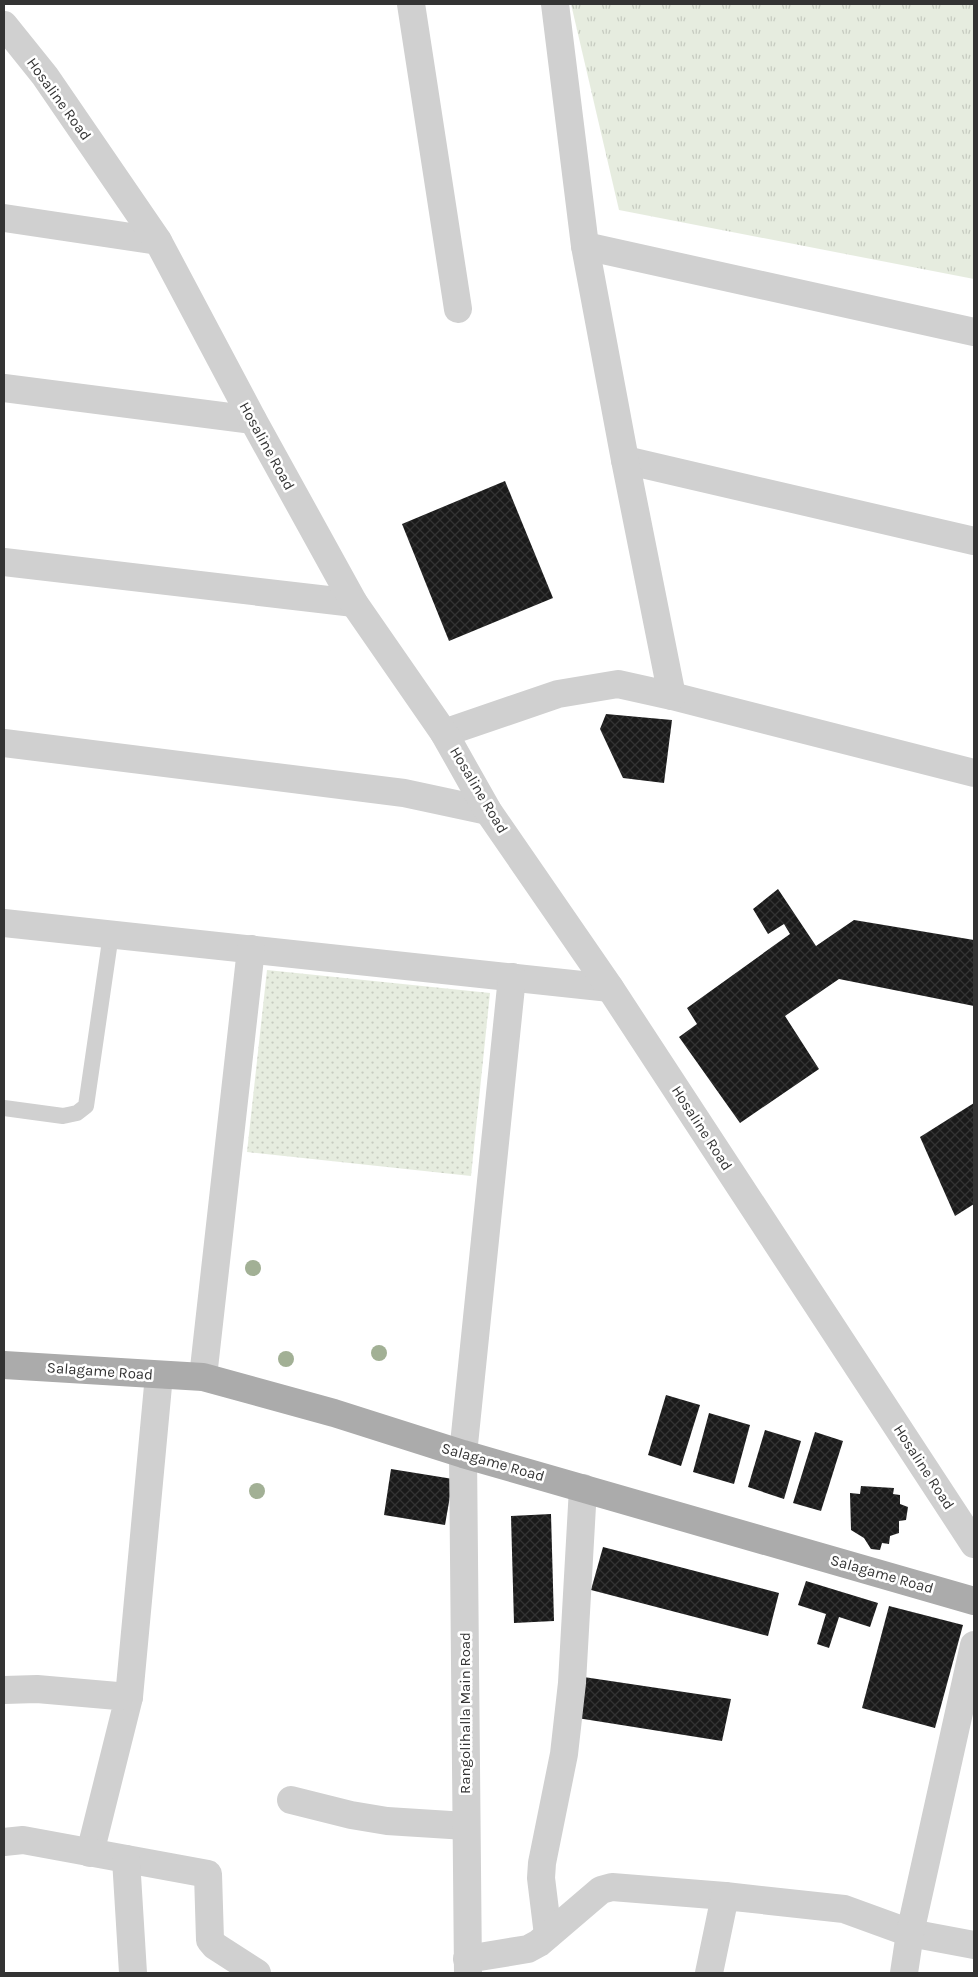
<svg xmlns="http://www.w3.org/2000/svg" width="978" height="1977" viewBox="0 0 978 1977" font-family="Karla,sans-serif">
	<defs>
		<pattern id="grass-tufts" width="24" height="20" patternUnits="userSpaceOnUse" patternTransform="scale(1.25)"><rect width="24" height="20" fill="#e6ecdf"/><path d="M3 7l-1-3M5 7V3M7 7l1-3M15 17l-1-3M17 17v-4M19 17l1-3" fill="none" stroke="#c6cbc0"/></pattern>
		<pattern id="park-dots" width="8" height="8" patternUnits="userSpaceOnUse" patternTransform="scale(1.25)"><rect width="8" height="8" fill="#e6ecdf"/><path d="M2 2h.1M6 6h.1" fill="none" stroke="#c6cbc0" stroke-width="1.8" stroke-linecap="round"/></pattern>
		<pattern id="building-cross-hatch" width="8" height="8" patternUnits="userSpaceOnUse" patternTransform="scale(1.25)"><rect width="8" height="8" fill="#1a1a1a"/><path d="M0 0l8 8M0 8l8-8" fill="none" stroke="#333"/></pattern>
	</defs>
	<rect width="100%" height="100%" fill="#fff"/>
	<polygon fill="url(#grass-tufts)" points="571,4 974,4 974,279 619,210"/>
	<polygon fill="url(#park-dots)" points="267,970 490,993 471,1176 247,1152"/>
	<g fill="url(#building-cross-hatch)">
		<polygon points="505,481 553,598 449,641 402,524"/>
		<polygon points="606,714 672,720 664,783 623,778 600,729"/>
		<polygon points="778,889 816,946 854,920 974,940 974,1006 839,979 785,1016 819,1069 740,1123 679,1037 697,1024 687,1008 790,934 784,924 768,934 753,909"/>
		<polygon points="974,1103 974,1204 955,1216 920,1137"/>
		<polygon points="666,1395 700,1405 681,1466 648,1455"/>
		<polygon points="709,1413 750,1425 734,1484 693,1472"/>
		<polygon points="765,1430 801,1441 784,1499 748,1487"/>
		<polygon points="815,1432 843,1441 821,1511 793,1503"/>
		<polygon points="391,1469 453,1479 445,1525 384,1515"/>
		<polygon points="861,1486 894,1488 893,1494 900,1495 900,1504 908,1507 906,1520 899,1521 899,1533 890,1536 889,1544 882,1543 880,1550 871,1549 864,1538 851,1530 850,1493 860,1494"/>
		<polygon points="551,1514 554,1621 514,1623 511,1516"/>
		<polygon points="603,1547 779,1593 768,1636 591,1590"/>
		<polygon points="806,1581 878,1603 870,1627 839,1617 829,1648 817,1644 826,1614 798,1605"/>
		<polygon points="889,1606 963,1625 935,1728 862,1708"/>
		<polygon points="577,1676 731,1699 722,1741 571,1717"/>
	</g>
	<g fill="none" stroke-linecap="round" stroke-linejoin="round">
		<polyline stroke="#d0d0d0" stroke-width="16" points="4,1108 63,1116 77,1113 86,1106 111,934"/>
		<g stroke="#d0d0d0" stroke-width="28">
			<polyline points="411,4 458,309"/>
			<polyline points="4,218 158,241"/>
			<polyline points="585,246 974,332"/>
			<polyline points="4,388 253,420"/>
			<polyline points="625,460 974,541"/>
			<polyline points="4,562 354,603"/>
			<polyline points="672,696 974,773"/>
			<polyline points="444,733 558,694 618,684 672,696 625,460 585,246 555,4"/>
			<polyline points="4,743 404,793 488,811"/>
			<polyline points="4,923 610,988"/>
			<polyline points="203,1377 251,949"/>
			<polyline points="4,1690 37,1689 129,1697 90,1853"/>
			<polyline points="129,1697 159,1375"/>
			<polyline points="291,1800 351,1815 387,1821 466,1826"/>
			<polyline points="4,1842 23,1840 208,1874 210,1940 215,1946 257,1973"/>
			<polyline points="126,1859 133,1973"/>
			<polyline points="548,1935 541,1878 542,1863 564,1754 572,1683 583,1488"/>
			<polyline points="467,1959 528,1949 539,1943 601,1890 612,1887 725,1896"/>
			<polyline points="468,1973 463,1454 512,977"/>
			<polyline points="709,1973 725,1896 844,1909 910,1933 974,1945"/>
			<polyline points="904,1973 910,1933 974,1645"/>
		</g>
		<polyline stroke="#d0d0d0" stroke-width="28" points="4,25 45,76 158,241 253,420 354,603 444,733 488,811 610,988 974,1544"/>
		<polyline stroke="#ababab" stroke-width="28" points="4,1365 203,1377 334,1413 463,1454 974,1601"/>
	</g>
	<g fill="#a2b095">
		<circle cx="253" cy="1268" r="8"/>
		<circle cx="379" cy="1353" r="8"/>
		<circle cx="286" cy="1359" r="8"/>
		<circle cx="257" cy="1491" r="8"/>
	</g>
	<g text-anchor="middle" stroke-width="5" stroke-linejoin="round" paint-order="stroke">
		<g font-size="15" fill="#333" stroke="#fff">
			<text transform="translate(59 99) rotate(54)" y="5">Hosaline Road</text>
			<text transform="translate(267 446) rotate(61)" y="5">Hosaline Road</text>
			<text transform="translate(479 790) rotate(59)" y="5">Hosaline Road</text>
			<text transform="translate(702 1128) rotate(57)" y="5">Hosaline Road</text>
			<text transform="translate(100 1371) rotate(4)" y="5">Salagame Road</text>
			<text transform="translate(493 1462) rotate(16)" y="5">Salagame Road</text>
			<text transform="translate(924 1467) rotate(57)" y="5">Hosaline Road</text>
			<text transform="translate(882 1574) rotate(16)" y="5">Salagame Road</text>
			<text transform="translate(465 1713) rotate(-90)" y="5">Rangolihalla Main Road</text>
		</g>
	</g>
	<rect width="978" height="1977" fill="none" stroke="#333333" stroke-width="10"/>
</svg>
